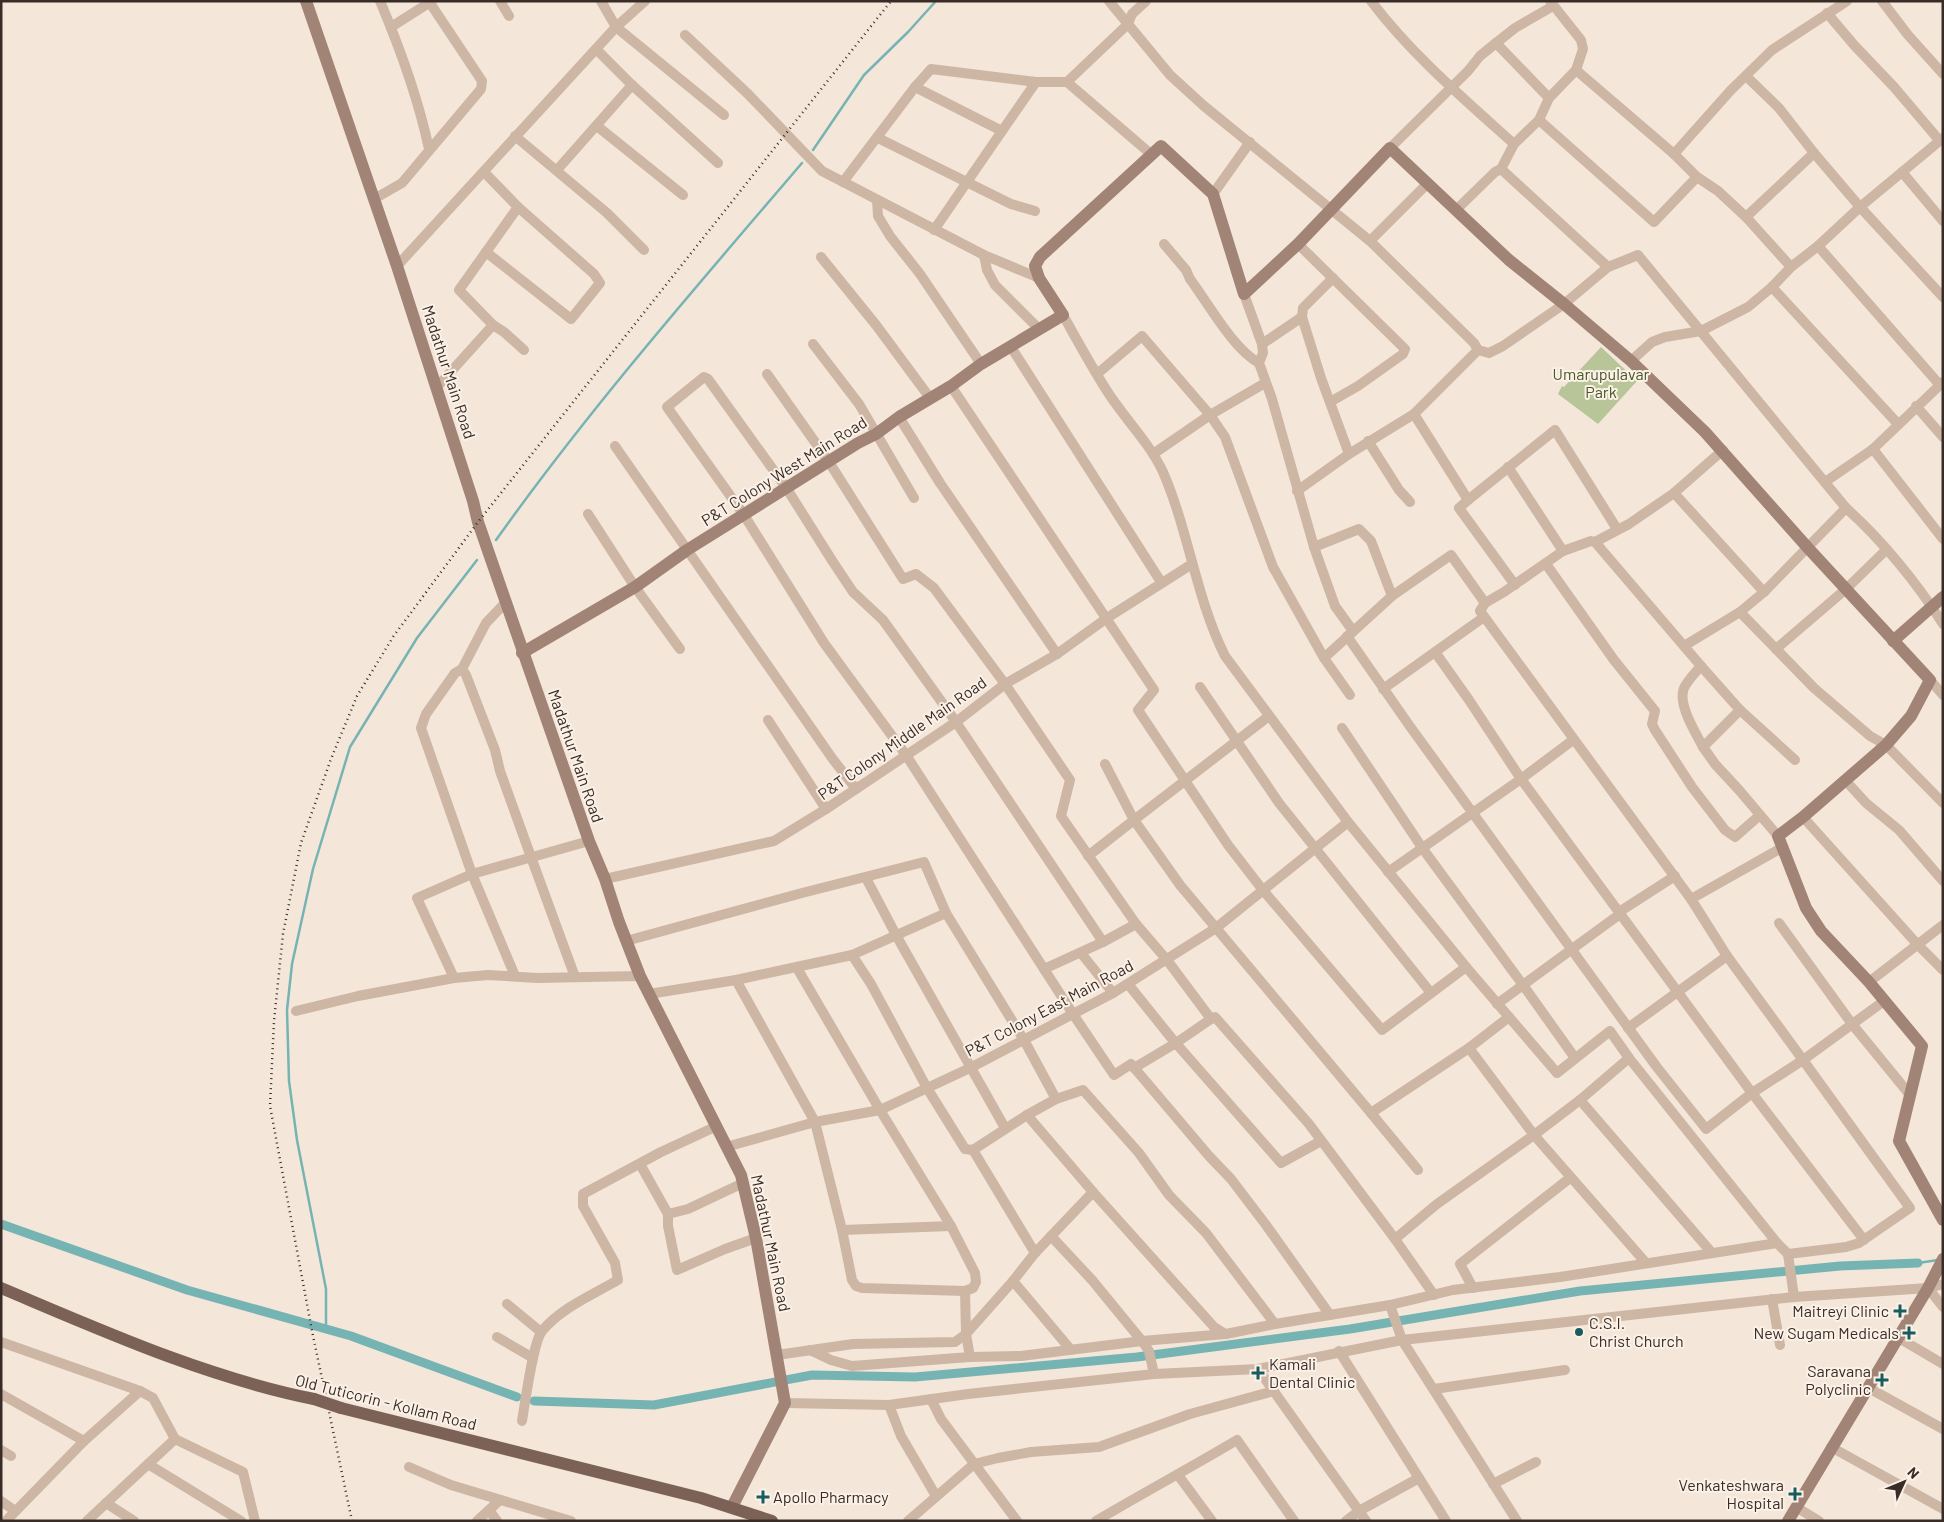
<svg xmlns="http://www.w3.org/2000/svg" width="1944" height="1522" viewBox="0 0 1944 1522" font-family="Barlow,sans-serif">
	<rect width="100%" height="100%" fill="#f4e7da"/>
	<polygon fill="#b8c599" points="1601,347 1637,381 1598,424 1558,394 1562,386 1564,387"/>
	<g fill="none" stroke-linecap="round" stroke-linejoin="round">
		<g stroke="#76b4b4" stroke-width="2.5">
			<polyline points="813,150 864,75 908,32 936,1"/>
			<path d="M 496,540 C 590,408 697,286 802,163"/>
			<polyline points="1918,1263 1938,1260"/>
			<polyline points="326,1330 326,1289 297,1140 289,1081 287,1010 292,964 313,869 350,747 417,638 477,560"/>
		</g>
		<g stroke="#76b4b4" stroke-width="9">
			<polyline points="1,1224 187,1290 351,1336 517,1397"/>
			<polyline points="534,1401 654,1405 812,1375 915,1377 1137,1357 1350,1329 1580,1291 1840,1266 1918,1263"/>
		</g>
		<g stroke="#ceb6a5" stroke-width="10">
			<path d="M 380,1 C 399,46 419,102 429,149"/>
			<polyline points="500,1 509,16"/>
			<polyline points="601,1 616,27 724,115"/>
			<path d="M 1109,1 L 1170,75 L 1204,106 L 1370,241 L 1474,343 L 1478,350 L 1489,353 L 1503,346 L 1564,304 L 1608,267 L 1638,255 L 1846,508 C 1882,540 1917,583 1943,624"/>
			<path d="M 1371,1 C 1412,55 1464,99 1514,144"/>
			<polyline points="1882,1 1908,35 1943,74"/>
			<polyline points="1827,13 1854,45 1894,87 1939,140"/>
			<polyline points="391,27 432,1"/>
			<polyline points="685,35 748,94 822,171 984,255"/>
			<polyline points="1496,43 1515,28 1553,6"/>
			<polyline points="597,50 632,85 718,163"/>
			<polyline points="1576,70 1674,154 1697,177 1718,191 1746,217 1791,267"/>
			<polyline points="1067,82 1152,155"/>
			<polyline points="915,87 931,69 1036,82"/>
			<polyline points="1539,120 1654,222 1697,177"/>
			<polyline points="597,126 683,195"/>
			<polyline points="1002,131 1036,82 1067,82 1128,24 1132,14 1146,1"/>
			<polyline points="515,136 607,213 644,250"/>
			<polyline points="878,138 1011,204 1035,211"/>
			<polyline points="1943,138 1860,207 1943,297"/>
			<polyline points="1390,148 1468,71 1480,56 1496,43 1549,98"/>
			<polyline points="1674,154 1731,90 1772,50 1847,1"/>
			<polyline points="1501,169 1608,267"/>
			<polyline points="557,170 632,85"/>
			<polyline points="484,172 518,207 594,274 600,283 571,319 486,252"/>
			<polyline points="1902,172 1943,221"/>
			<polyline points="843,182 915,87 1002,131 934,230"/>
			<polyline points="1213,194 1250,142"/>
			<polyline points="374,199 402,183 481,89 482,81 430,3"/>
			<polyline points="877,200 878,216 890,236 920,274 981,364"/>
			<polyline points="518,207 459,290 493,325 504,332 524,350"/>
			<polyline points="1456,210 1495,172 1501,169 1514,144 1539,120 1549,98 1576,70 1583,49 1581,40 1550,1"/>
			<polyline points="1746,217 1814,153"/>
			<polyline points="1370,241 1427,184"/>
			<path d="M 1164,244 L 1186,270 L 1190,279 C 1208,303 1233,349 1259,363"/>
			<polyline points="1298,244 1405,349 1403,354 1358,386 1330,402"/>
			<polyline points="1818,246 1939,384"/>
			<polyline points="821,257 876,325 930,398"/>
			<polyline points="397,266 616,27 645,1"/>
			<polyline points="1772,287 1898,424"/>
			<polyline points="1244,294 1262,344 1263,353 1259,363 1272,399 1314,547 1335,606 1353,631"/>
			<polyline points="1302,317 1303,308 1333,278"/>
			<polyline points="1038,328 995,285 987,270 984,255 1039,278"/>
			<polyline points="813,344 859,404 914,498"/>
			<polyline points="1262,344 1302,317 1321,378 1349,454"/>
			<polyline points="1011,347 1161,582"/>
			<polyline points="1478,350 1414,414 1468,500 1555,430 1617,529"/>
			<polyline points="1631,361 1652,342 1665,337 1701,331 1748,307 1772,287 1791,267 1818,246 1860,207 1814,153 1779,108 1746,76"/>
			<polyline points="767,374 829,462 903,579 916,574 934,588 1005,684 1070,780 1061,816 1136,924 1167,960 1211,1019 1215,1017 1309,1124 1395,1239 1437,1204 1534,1135 1646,1263"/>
			<polyline points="1097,374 1142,336 1210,415 1225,437 1273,567 1324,658 1350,695"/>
			<path d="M 951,386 L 1154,690 L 1138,710 L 1228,845 L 1262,889 L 1382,1030 L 1466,967 L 1348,822 L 1225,656 C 1196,598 1189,532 1163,472 C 1149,442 1124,418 1107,391 C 1091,366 1077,340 1063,315"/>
			<polyline points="437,387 493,325"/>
			<polyline points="1916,406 1943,437"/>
			<polyline points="899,417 940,483 1057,654"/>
			<polyline points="1368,441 1399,490 1410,502"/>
			<polyline points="615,446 832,758 856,789"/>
			<polyline points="1873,449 1943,539"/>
			<polyline points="1153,454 1210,415 1265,383"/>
			<polyline points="1508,467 1563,551"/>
			<polyline points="1825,482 1873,449 1943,382"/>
			<polyline points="1297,491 1349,454 1414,414"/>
			<polyline points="1674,493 1764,592"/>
			<polyline points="1468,500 1459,508 1515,585"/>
			<polyline points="588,514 635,587 680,649"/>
			<polyline points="1595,542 1629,524 1674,493 1723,450"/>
			<polyline points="1314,547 1359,529 1371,541 1392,596"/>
			<polyline points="1546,564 1614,660 1655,711 1652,724 1655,730 1692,787 1725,830 1735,837 1760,815"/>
			<polyline points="506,602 486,623 462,669 455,673 426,714 421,728 472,874 515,976"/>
			<polyline points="1740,612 1814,688 1870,736 1886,745 1943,803"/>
			<polyline points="1347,636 1409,725 1656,1066 1706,1129 1752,1093 1521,779 1469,700 1435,652"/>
			<polyline points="1684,646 1740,612 1764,592 1846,508"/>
			<polyline points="1776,649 1846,589 1886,550"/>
			<polyline points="1324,658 1392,596 1451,555 1485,603"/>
			<path d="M 1701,666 C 1695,673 1688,680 1684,688 C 1677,704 1696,733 1703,747"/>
			<polyline points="462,669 466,675 495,750 500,771 531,857 575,977"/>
			<polyline points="1930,680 1943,695"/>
			<polyline points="1200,687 1279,803 1431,993"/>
			<polyline points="1383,689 1484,617"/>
			<polyline points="1740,710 1795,760"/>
			<polyline points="1269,716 1134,820 1180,885 1371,1113 1469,1048 1509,1017 1466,967"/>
			<polyline points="768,720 826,809"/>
			<polyline points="1342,728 1423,849 1523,985 1620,914"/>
			<polyline points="1845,780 1866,803 1899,830 1943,881"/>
			<polyline points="1803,817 1918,945 1943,970"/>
			<polyline points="1088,856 1134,820 1105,764"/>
			<polyline points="1388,872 1521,779 1573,740"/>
			<polyline points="866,878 896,935 1005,1128"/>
			<polyline points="605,879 774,841 826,809 956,722 1005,684 1057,654 1107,618 1192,564"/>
			<polyline points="1691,899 1783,847"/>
			<polyline points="1619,912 1675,876"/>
			<polyline points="1779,923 1852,1024 1910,1095"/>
			<polyline points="626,941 802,893 924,862 946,913 1024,1040 1056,1099 1027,1115"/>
			<polyline points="1103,942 956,722 883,620 853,592 833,562 787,489 708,379 704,377 667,407 744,515 824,643 906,755 1073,1014 1114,1075 1131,1064 1209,1156 1231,1179 1266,1225 1330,1315"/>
			<polyline points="1081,953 1113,993"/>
			<polyline points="852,955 871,984 927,1088 965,1149 973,1150 1027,1115 1093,1192 1035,1253 1013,1281 1071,1350"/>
			<polyline points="1727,956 1691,899 1480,611 1485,603 1504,592 1563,551 1591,541 1595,542 1701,666 1740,710 1703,747 1715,764 1739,790 1778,836"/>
			<polyline points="1044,969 1103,942 1136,924"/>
			<polyline points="454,978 417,898 472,874 589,841"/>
			<polyline points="736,980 815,1122 842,1230 852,1280 856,1286 862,1288 965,1291 973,1288 976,1282 975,1273 951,1226 880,1110 797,968"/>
			<polyline points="1869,982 1943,925"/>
			<polyline points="1128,984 1173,1040 1281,1163 1321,1141"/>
			<polyline points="649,994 736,980 852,955 946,913"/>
			<polyline points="1497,1004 1523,985 1575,1058"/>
			<polyline points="296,1011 358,996 454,978 488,975 537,978 640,976"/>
			<polyline points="1509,1017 1557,1073 1610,1031 1629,1058 1777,1243"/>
			<polyline points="1628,1028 1727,956 1803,1060 1752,1093 1864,1240"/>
			<polyline points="1469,1048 1534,1135 1580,1100 1629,1058"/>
			<polyline points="1134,1068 1176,1043 1211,1019"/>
			<polyline points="1056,1099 1083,1090 1139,1153 1169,1195 1206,1233 1275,1324"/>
			<polyline points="1580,1100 1712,1253"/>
			<polyline points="1371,1113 1418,1170"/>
			<polyline points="726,1147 815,1122 880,1110 970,1068 1113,993 1216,928 1348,822"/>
			<polyline points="973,1150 1035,1253"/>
			<polyline points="640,1164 668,1214 688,1209 743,1183"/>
			<polyline points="1093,1192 1214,1327 1225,1334"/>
			<polyline points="668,1214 668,1226 677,1270 725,1249 756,1238"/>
			<polyline points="842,1230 951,1226"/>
			<polyline points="1051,1236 1092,1280 1142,1341 1149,1351 1154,1374"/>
			<polyline points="1395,1239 1434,1295"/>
			<polyline points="1473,1288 1460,1264 1570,1178"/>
			<polyline points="1928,1288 1943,1307"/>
			<polyline points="965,1291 966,1334 970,1357"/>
			<polyline points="1794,1297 1788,1254 1846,1247 1859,1243 1910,1208 1803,1060 1884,1001"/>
			<polyline points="1772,1299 1780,1345"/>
			<polyline points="507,1304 541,1332"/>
			<polyline points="1390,1305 1402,1340 1517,1521"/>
			<polyline points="497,1337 533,1358"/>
			<polyline points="1897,1337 1943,1364"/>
			<polyline points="1,1342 140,1391 153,1398 175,1439 243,1472 255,1521"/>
			<polyline points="810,1350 831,1360 852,1366 970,1357 1021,1356 1142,1341 1226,1334 1275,1324 1390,1305 1453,1290 1560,1277 1777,1243 1788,1254"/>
			<polyline points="1339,1351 1446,1521"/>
			<polyline points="777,1355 853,1344 955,1342 966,1334 1013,1281"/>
			<polyline points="1258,1369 1366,1521"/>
			<polyline points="1867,1387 1943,1429"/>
			<polyline points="1434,1389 1565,1370"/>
			<polyline points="1,1394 84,1441"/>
			<polyline points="931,1399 941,1419 1017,1521"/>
			<polyline points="785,1403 889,1405 968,1394 1154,1374 1258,1369 1402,1340 1794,1297 1928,1288 1943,1284"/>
			<polyline points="889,1405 901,1436 936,1496"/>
			<path d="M 522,1421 C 525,1404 533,1342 542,1331 C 561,1308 592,1295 618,1280 L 615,1263 L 583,1206 L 583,1194 L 661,1152 L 717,1126"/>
			<polyline points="1831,1447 1943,1509"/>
			<polyline points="1,1450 11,1456"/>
			<polyline points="148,1464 241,1521"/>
			<polyline points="409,1467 451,1485 571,1521"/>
			<polyline points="1178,1475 1212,1521"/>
			<polyline points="1493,1484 1536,1462"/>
			<polyline points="1,1501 14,1510"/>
			<polyline points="106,1503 134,1521"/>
			<polyline points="1796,1507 1819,1521"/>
			<polyline points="489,1510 497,1521"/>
			<polyline points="6,1521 84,1441 140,1391"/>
			<polyline points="87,1521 175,1439"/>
			<polyline points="477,1521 500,1500"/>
			<polyline points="908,1521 974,1464 998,1458 1031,1452 1099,1447 1190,1414 1274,1391"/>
			<path d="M 1096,1521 C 1143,1493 1190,1468 1237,1440 L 1294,1521"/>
			<polyline points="1346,1521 1359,1511 1419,1478"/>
		</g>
		<g stroke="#a28476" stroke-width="12">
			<polyline points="306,1 397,266 473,501 478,522 589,841 605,879 619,922 640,976 741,1175 756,1238 785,1403 732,1507"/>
			<polyline points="1893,641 1943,597"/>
			<polyline points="522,653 635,587 687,550 858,443 876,434 899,417 951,386 981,364 1063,315 1039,278 1035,266 1040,257 1161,146 1213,194 1244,294 1298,244 1390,148 1509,260 1564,304 1631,361 1705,432 1808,548 1930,680 1911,716 1886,745 1803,817 1778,836 1806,908 1821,931 1869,982 1922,1046 1899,1141 1943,1220"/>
			<polyline points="1788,1521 1928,1288 1943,1259"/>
		</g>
		<g stroke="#7c6256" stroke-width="12">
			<path d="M 1,1288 C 103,1331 205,1377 314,1399"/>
			<polyline points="341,1408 701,1498 772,1521"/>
		</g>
		<polyline stroke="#392c27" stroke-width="2.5" stroke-dasharray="1 4" stroke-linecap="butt" points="352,1521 312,1331 270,1106 274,1021 283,934 301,843 331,759 357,696 393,637 478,522 891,1"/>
		<polyline stroke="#7c6256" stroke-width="12" points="314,1399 341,1408"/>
	</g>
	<g fill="#185c5e" stroke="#fbf1e7" stroke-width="2">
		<path d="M1897.5 1303.5h5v5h5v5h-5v5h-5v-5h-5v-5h5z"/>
		<circle cx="1579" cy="1332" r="5"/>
		<path d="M1906.5 1325.5h5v5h5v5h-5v5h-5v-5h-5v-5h5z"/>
		<path d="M1255.5 1365.5h5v5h5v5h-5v5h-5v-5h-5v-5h5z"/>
		<path d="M1879.5 1372.5h5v5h5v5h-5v5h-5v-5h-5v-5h5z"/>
		<path d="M1792.5 1486.5h5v5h5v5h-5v5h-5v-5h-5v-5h5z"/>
		<path d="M760.5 1489.5h5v5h5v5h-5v5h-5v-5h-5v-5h5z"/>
	</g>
	<g text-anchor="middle" stroke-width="4" stroke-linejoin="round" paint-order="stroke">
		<g font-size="16" fill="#392c27" stroke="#fbf1e7">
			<text transform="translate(449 372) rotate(72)" y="6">Madathur Main Road</text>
			<text transform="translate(784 471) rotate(-32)" y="6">P&amp;T Colony West Main Road</text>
			<text transform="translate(902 738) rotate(-35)" y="6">P&amp;T Colony Middle Main Road</text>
			<text transform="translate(576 756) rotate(71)" y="6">Madathur Main Road</text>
			<text transform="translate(1049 1008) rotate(-28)" y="6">P&amp;T Colony East Main Road</text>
			<text transform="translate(771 1243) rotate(78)" y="6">Madathur Main Road</text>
			<text transform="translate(386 1402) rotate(14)" y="6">Old Tuticorin - Kollam Road</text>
		</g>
		<g font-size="16" fill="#495928" stroke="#fbf1e7">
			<text x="1601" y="380">Umarupulavar<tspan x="1601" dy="18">Park</tspan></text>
		</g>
		<g font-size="16" fill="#392c27" stroke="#fbf1e7" text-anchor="end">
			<text x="1889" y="1317">Maitreyi Clinic</text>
			<text x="1589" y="1329" text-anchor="start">C.S.I.<tspan x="1589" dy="18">Christ Church</tspan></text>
			<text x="1899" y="1339">New Sugam Medicals</text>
			<text x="1269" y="1370" text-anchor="start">Kamali<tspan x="1269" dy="18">Dental Clinic</tspan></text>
			<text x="1871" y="1377">Saravana<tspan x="1871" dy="18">Polyclinic</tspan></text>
			<text x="1784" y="1491">Venkateshwara<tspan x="1784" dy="18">Hospital</tspan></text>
			<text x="773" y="1503" text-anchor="start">Apollo Pharmacy</text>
		</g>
	</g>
	<rect width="1944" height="1522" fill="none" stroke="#392c27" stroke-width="5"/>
	<g transform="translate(1904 1482) rotate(46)" stroke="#fbf1e7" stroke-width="4" paint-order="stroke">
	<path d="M0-4L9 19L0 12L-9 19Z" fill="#392c27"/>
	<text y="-8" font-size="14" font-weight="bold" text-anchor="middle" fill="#392c27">N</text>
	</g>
</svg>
